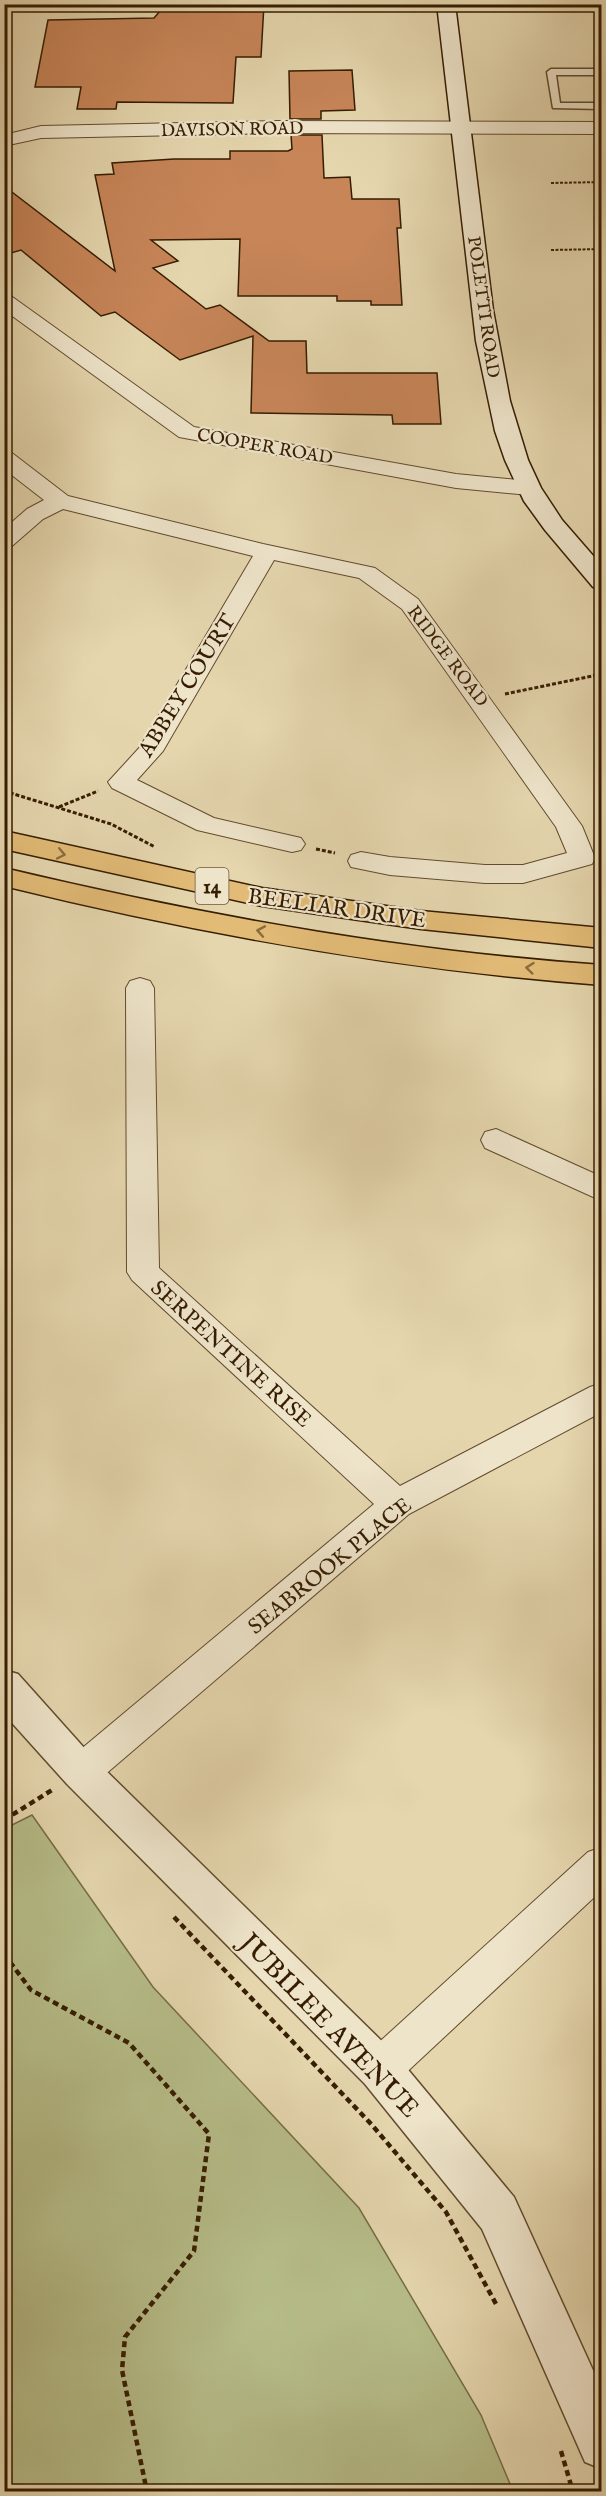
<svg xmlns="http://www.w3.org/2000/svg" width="606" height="2496" viewBox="0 0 606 2496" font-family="'IM FELL English',serif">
	<rect width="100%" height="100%" fill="#e5d6ae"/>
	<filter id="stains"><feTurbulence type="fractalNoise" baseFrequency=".00333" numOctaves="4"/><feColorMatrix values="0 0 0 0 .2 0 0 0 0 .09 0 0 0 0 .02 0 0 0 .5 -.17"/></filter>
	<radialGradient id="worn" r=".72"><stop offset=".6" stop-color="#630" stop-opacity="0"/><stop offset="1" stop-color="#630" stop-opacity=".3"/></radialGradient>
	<polygon fill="#b6bd89" stroke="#766d46" stroke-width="1.5" points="32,1815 153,1987 359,2208 481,2415 513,2491 5,2491 4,1829"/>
	<g fill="#c78558" stroke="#361d02" stroke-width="1.5">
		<polygon points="166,4 264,4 261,57 236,57 233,103 117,102 116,109 77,109 81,87 35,87 48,20 154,18"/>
		<polygon points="352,70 355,110 321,111 321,119 290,119 289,71"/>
		<polygon points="291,135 322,135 324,178 350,177 352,199 399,199 401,228 397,228 402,305 371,305 371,301 337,301 337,296 238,296 240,239 151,240 178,261 153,268 206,309 220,305 269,341 306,341 307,373 437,373 441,424 393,424 392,415 251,413 253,336 180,360 115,312 101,316 21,250 4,255 4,186 115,271 95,175 114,174 112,163 174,159 230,159 230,151 288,151 292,149"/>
	</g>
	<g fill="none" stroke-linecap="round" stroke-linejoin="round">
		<g stroke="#624b2d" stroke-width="3">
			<polygon id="service" points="551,69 602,69 602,75 556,75 560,103 602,103 602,109 553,108 547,72"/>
		</g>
		<g stroke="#624b2d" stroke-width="2">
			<g id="minor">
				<polygon points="4,4 23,4 4,16"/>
				<polygon points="279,121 602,122 602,134 279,133 41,138 4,146 4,135 41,126"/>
				<polygon points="4,294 11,296 194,427 456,474 529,481 537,483 540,488 537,493 529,495 456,488 179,437 4,310"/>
				<polygon points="4,451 12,453 68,496 263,544 375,568 418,599 582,826 595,858 592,864 523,883 485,883 390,875 351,867 348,861 351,855 361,852 390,857 485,865 523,865 567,853 556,827 402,609 359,578 274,560 163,751 137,780 214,818 301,838 305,844 301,850 292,852 197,830 112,788 108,782 140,747 253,556 63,509 43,519 12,546 4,548 4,529 27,509 44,500 4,469"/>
				<polygon points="140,978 150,981 154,988 159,1268 400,1486 590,1387 602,1383 602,1412 409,1514 94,1784 81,1789 68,1784 62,1772 68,1760 374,1504 132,1280 127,1272 126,988 130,981"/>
				<polygon points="496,1129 602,1177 602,1201 485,1148 481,1140 485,1132"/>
				<polygon points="602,1847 602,1890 395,2083 380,2089 365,2083 359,2069 365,2055 588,1852"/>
			</g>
		</g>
		<g stroke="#624b2d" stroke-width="3">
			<polygon id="tertiary" points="4,1670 18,1674 95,1760 395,2054 514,2197 602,2390 602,2469 585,2462 482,2229 365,2084 67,1784 4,1714"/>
		</g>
		<g stroke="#361d02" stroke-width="3">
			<polygon id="secondary" points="437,4 455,4 493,310 510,401 528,460 541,488 562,520 602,566 602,589 593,587 545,530 524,501 505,460 495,431 476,341"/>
		</g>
		<g stroke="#361d02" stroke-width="3">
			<g id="trunk">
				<polygon points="4,831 262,888 421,911 602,928 602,948 421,929 262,906 4,849"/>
				<path d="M 4,868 C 200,915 400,951 602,965 L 602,985 C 400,970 200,934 4,886 Z"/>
			</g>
		</g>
		<g stroke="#361d02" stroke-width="2" stroke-dasharray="3 1.5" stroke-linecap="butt">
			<polyline points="551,183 602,182"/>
			<polyline points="551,250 602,249"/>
		</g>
		<g stroke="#361d02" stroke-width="3" stroke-dasharray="4 2" stroke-linecap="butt">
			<polyline points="505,694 602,674"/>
			<polyline points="4,791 111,824 155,847"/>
			<polyline points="59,807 98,791"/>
			<polyline points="316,849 335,853"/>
		</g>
		<g stroke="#361d02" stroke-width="4.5" stroke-dasharray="6 4" stroke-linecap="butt">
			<polyline points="4,1820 52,1790"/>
			<polyline points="174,1917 372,2125 446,2212 496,2304"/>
			<polyline points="4,1954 31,1990 129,2043 209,2134 194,2251 125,2337 122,2370 147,2492"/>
			<polyline points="561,2451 573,2492"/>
		</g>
		<use href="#service" fill="#eee4ca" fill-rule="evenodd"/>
		<use href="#minor" fill="#eee4ca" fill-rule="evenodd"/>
		<use href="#tertiary" fill="#eee4ca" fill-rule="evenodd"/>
		<use href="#secondary" fill="#eee4ca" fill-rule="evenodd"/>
		<use href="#trunk" fill="#e2bb77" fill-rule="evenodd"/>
	</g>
	<defs><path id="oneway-chevron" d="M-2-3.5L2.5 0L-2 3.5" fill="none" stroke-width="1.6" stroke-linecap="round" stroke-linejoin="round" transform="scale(1.5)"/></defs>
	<g stroke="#8c6c3c">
		<use href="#oneway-chevron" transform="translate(61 854) rotate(12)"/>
		<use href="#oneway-chevron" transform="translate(261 931) rotate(-170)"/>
		<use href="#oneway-chevron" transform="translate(530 968) rotate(-174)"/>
	</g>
	<g text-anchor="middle" stroke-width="4.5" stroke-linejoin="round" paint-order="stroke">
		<g font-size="18" fill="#361d02" stroke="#eee4ca">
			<text transform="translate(232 129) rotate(-1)" y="6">DAVISON ROAD</text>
			<text transform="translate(484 307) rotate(82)" y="6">POLETTI ROAD</text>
			<text transform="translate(265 446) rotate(10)" y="6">COOPER ROAD</text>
			<text transform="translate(448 656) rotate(53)" y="6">RIDGE ROAD</text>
		</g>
		<rect fill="#eee4ca" stroke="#6d593e" stroke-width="1.5" x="195.5" y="868" width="33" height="36" rx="4.5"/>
		<g font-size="21" font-weight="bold" fill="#361d02">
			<text x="212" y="893">14</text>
		</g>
		<g font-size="22" fill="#361d02" stroke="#eee4ca">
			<text transform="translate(186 685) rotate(-58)" y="8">ABBEY COURT</text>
			<text transform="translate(337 907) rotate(8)" y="8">BEELIAR DRIVE</text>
			<text transform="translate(232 1353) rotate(42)" y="8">SERPENTINE RISE</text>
			<text transform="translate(329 1565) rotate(-39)" y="8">SEABROOK PLACE</text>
		</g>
		<g font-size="27" fill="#361d02" stroke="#eee4ca">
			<text transform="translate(330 2025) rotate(46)" y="9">JUBILEE AVENUE</text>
		</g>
	</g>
	<rect width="606" height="2496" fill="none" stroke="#e5d6ae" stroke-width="24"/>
	<rect x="6" y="6" width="594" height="2484" fill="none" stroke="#361d02" stroke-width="3"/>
	<rect x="12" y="12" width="582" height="2472" fill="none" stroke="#361d02" stroke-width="1.5"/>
	<rect width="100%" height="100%" filter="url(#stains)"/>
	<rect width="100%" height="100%" fill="url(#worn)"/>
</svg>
